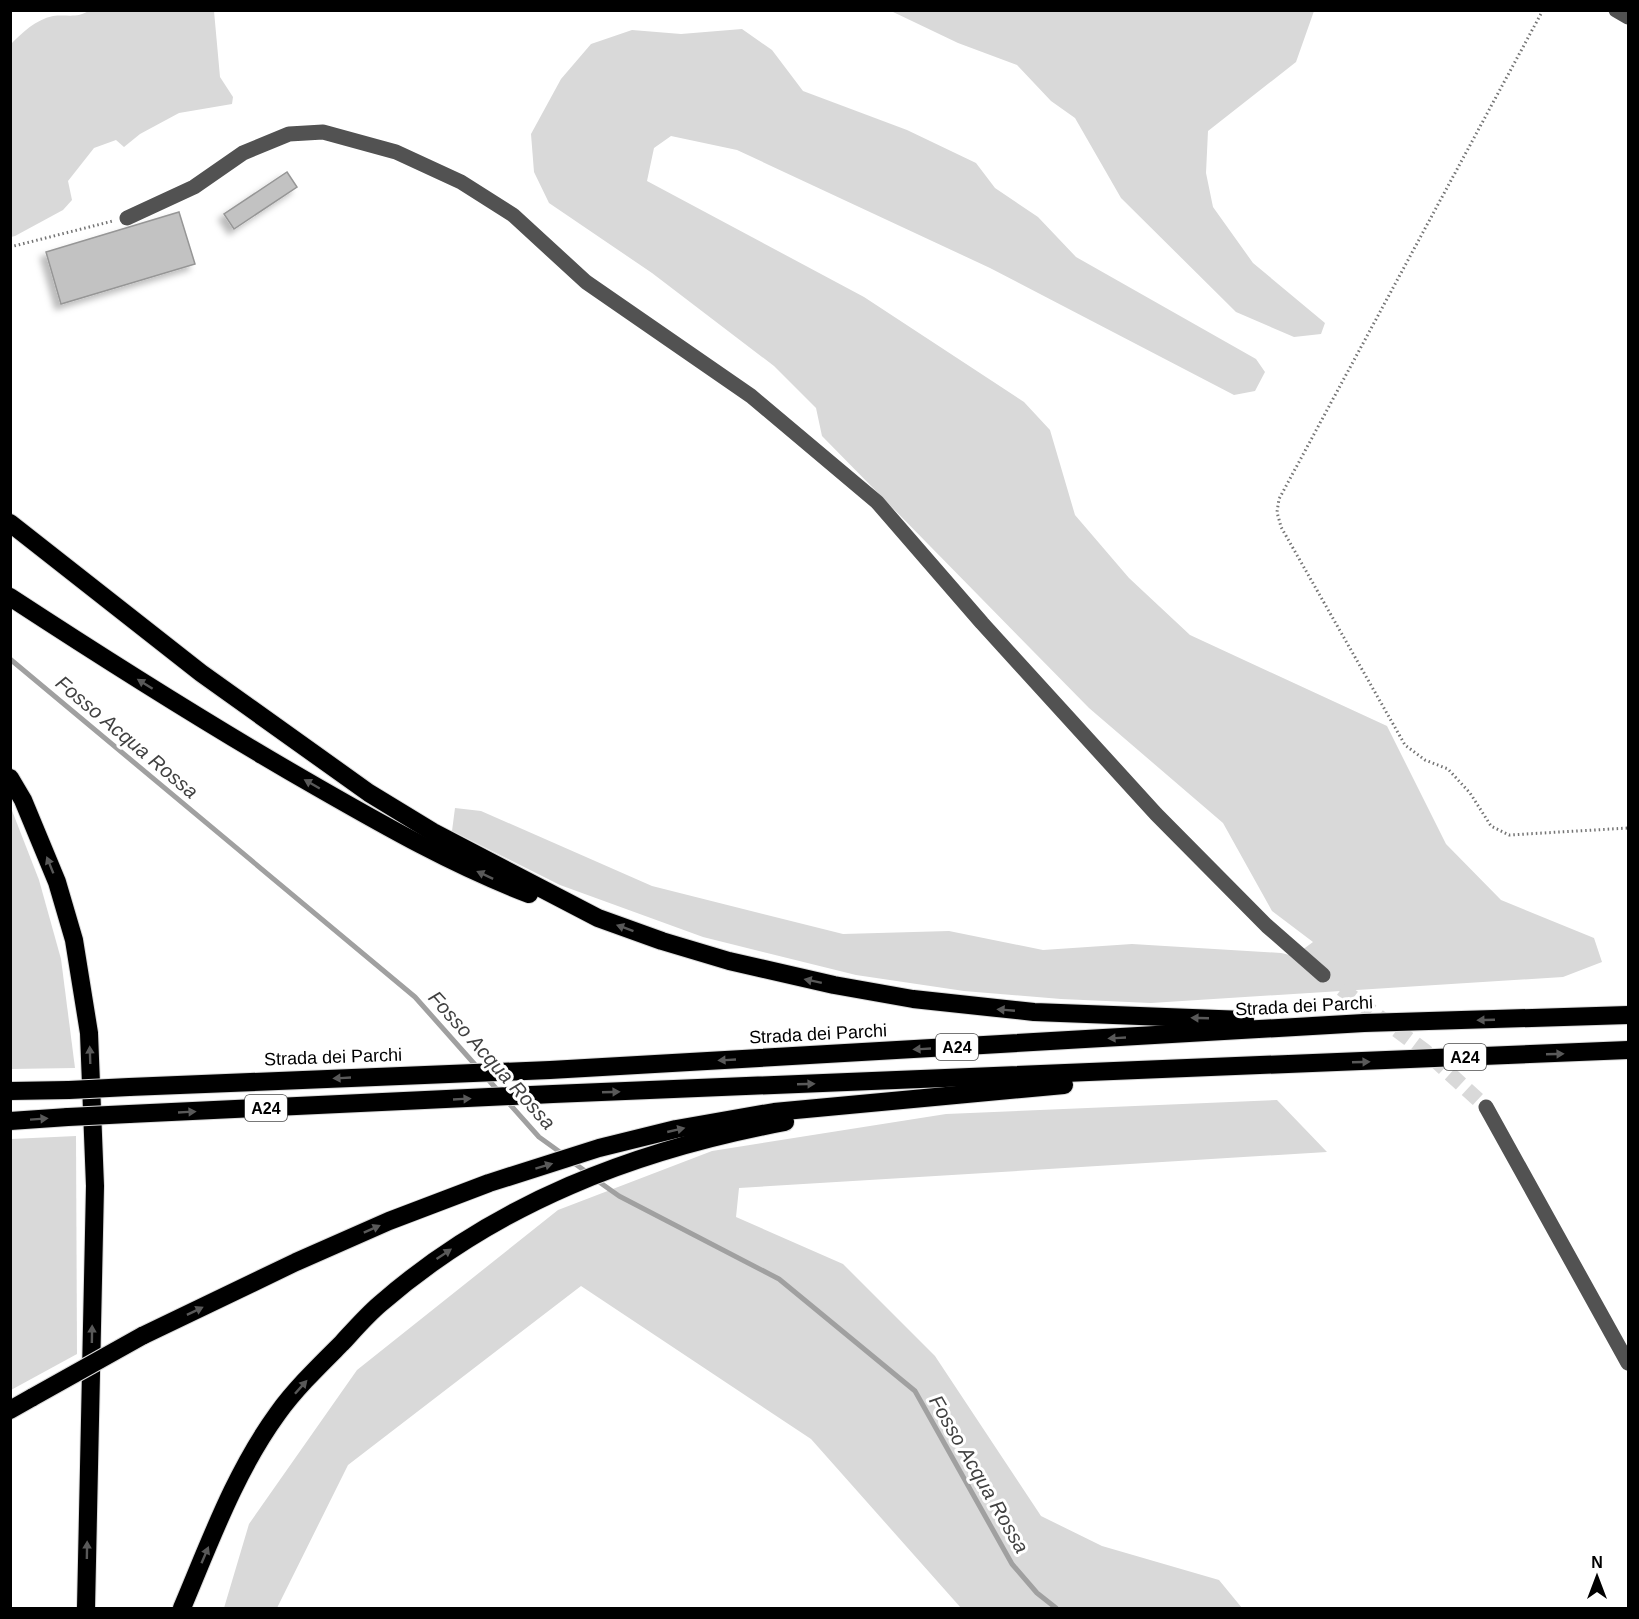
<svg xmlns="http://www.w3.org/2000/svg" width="1639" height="1619" viewBox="0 0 1639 1619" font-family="Arial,sans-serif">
	<defs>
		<filter id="shadow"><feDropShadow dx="-5.5" dy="5.5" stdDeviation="3" flood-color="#0004"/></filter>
	</defs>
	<rect width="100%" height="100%" fill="#fff"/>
	<g fill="#d9d9d9">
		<path d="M 90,10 L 214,11 L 220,77 L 233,97 L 232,104 L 179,113 L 140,134 L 124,147 L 116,140 L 94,148 L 68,181 L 72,200 L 63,210 L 15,236 L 11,237 L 11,44 C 23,32 35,20 53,16 C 68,14 76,19 90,10 Z"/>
		<polygon points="891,11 1314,11 1296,62 1208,131 1206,173 1213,207 1253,263 1325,323 1321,334 1294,337 1236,312 1121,198 1075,118 1051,101 1017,65 958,43"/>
		<polygon points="742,29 772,50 803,91 907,130 976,163 995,188 1038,217 1076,257 1256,359 1265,372 1255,391 1234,395 990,268 737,150 671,136 654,148 647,181 864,297 1024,402 1050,430 1075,515 1129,578 1190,635 1387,726 1446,844 1501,900 1594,938 1602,962 1563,977 1151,1003 1061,999 964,991 856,975 703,937 560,885 452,831 455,808 481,811 652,886 843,934 949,931 1043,950 1132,944 1281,953 1294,956 1313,942 1272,911 1223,823 1089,708 822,436 816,408 774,366 652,273 549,203 534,172 531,134 561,79 591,44 632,30 681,34"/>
		<polygon points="11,808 39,880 61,959 75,1068 11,1069"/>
		<polygon points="1277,1100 1327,1152 739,1188 736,1217 843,1264 935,1356 1041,1516 1102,1546 1219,1580 1242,1608 961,1608 811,1439 581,1286 348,1465 277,1608 224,1608 249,1524 357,1370 558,1210 712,1151 946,1114"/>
		<polygon points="76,1136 77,1354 11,1390 11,1139"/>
	</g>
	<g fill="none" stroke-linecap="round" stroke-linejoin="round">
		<g stroke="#a0a0a0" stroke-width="5">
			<polyline points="10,659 415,997 478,1068"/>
			<polyline points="486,1077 500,1093"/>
			<polyline points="506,1100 539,1137 564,1155"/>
			<polyline points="571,1161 588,1173"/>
			<polyline points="595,1179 619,1196 779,1279 915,1391 1012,1564 1037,1593 1056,1608"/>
		</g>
	</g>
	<g fill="#c2c2c2" stroke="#969696" stroke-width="1.5" filter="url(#shadow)">
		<polygon points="287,172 297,187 234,229 224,214"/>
		<polygon points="179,212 195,264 61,304 46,252"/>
	</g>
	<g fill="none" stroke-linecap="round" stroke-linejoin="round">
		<polyline stroke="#d9d9d9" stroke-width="15" stroke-dasharray="15 8" stroke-linecap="butt" points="1323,975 1425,1051 1486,1107"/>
		<g stroke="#dbdbdb" stroke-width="20">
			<g id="highway">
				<polyline points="10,523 201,673 369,793 433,832 598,918 662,941 729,961 834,985 913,999 1034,1012 1245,1020"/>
				<path d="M 10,597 C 111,663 212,727 317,787 C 385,826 455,866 529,894"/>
				<polyline points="10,778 23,800 57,882 74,940 89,1033 95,1186 86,1608"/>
				<polyline points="129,1087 550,1070 1364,1023 1628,1015"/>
				<polyline points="10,1091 69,1090"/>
				<polyline points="129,1114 553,1094 1628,1050"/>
				<polyline points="10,1121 68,1117"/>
				<polyline points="142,1336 296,1262 389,1221 489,1183 599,1148 676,1129 774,1112 1064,1085"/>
				<polyline points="10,1410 33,1397"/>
				<path d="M 182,1608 C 210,1542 235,1472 278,1413 C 296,1388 320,1365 342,1343 C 354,1330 366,1316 380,1304 C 496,1203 635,1150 785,1122"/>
			</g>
		</g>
		<g stroke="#747474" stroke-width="3" stroke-dasharray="1.5 3" stroke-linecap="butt">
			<polyline points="1543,10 1279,499 1277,512 1281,527 1405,745 1425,760 1448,769 1470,793 1491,826 1509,835 1628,828"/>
			<polyline points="10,247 113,221"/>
		</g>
		<g stroke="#525252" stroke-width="15">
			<polyline points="1616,10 1628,17"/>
			<polyline points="127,218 194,187 243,153 289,134 323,132 396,152 461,182 513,215 586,282 751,396 877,502 982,623 1156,814 1267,926 1323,975"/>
			<polyline points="1486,1107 1628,1363"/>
		</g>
		<use href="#highway" stroke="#000" stroke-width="18"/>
		<g stroke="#dbdbdb" stroke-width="20" stroke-linecap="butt">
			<g id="highway-bridge">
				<polyline points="69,1090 129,1087"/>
				<polyline points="68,1117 129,1114"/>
				<polyline points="33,1397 142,1336"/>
			</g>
		</g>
		<use href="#highway-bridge" stroke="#000" stroke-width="18"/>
	</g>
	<defs><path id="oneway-solid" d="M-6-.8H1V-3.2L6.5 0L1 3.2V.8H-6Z" transform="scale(1.5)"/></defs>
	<g fill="#595959">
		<use href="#oneway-solid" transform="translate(145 684) rotate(-148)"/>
		<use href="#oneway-solid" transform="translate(312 784) rotate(-150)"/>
		<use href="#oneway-solid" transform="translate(50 865) rotate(-112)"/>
		<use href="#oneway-solid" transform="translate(485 875) rotate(-155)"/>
		<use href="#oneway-solid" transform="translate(625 928) rotate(-160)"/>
		<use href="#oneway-solid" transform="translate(813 981) rotate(-168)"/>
		<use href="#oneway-solid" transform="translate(1006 1010) rotate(-175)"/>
		<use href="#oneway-solid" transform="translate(1200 1018) rotate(-178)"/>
		<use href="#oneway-solid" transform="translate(1486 1020) rotate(178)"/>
		<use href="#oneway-solid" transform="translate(1117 1038) rotate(177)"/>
		<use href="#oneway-solid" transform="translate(922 1049) rotate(177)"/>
		<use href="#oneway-solid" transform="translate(1555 1054) rotate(-2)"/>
		<use href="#oneway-solid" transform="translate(90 1055) rotate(-92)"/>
		<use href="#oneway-solid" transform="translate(727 1060) rotate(177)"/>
		<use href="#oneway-solid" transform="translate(1361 1062) rotate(-2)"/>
		<use href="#oneway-solid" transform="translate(342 1078) rotate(177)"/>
		<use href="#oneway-solid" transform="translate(806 1084) rotate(-2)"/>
		<use href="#oneway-solid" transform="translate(611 1092) rotate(-2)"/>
		<use href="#oneway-solid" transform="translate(462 1099) rotate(-3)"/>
		<use href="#oneway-solid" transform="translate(187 1112) rotate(-3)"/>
		<use href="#oneway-solid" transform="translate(39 1119) rotate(-4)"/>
		<use href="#oneway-solid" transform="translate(676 1130) rotate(-13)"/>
		<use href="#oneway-solid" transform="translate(544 1166) rotate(-17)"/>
		<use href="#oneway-solid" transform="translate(372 1229) rotate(-24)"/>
		<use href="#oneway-solid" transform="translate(444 1254) rotate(-34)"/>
		<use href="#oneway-solid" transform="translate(195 1311) rotate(-26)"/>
		<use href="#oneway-solid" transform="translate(92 1334) rotate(-89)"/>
		<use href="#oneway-solid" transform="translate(301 1387) rotate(-48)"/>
		<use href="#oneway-solid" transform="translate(87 1550) rotate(-89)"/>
		<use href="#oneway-solid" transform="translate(205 1555) rotate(-67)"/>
	</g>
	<g text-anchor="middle" stroke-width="6" stroke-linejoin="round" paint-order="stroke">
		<g fill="#fff" stroke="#4c4c4c" stroke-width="1.5">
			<rect x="936" y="1034" width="42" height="26" rx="4.5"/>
			<rect x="1444" y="1044" width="42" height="26" rx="4.5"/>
			<rect x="245" y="1095" width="42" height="26" rx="4.5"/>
		</g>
		<g font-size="16" font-weight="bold" fill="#000">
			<text x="957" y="1053">A24</text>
			<text x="1465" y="1063">A24</text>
			<text x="266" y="1114">A24</text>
		</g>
		<g font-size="18" fill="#000" stroke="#fff">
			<text transform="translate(1304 1006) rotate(-3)" y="6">Strada dei Parchi</text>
			<text transform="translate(818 1034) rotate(-3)" y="6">Strada dei Parchi</text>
			<text transform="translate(333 1057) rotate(-2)" y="6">Strada dei Parchi</text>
		</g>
		<g font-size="20" font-style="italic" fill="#414141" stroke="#fff">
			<text transform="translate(127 737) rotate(40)" y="7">Fosso Acqua Rossa</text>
			<text transform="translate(492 1060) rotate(48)" y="7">Fosso Acqua Rossa</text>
			<text transform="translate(979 1474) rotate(60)" y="7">Fosso Acqua Rossa</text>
		</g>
	</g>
	<rect width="1639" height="1619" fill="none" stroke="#000000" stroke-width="24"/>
	<g transform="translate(1597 1577)" stroke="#ffffff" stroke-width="4.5" paint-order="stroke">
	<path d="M0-4.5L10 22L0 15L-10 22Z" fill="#000000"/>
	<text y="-9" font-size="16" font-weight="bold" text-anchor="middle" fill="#000000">N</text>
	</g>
</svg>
